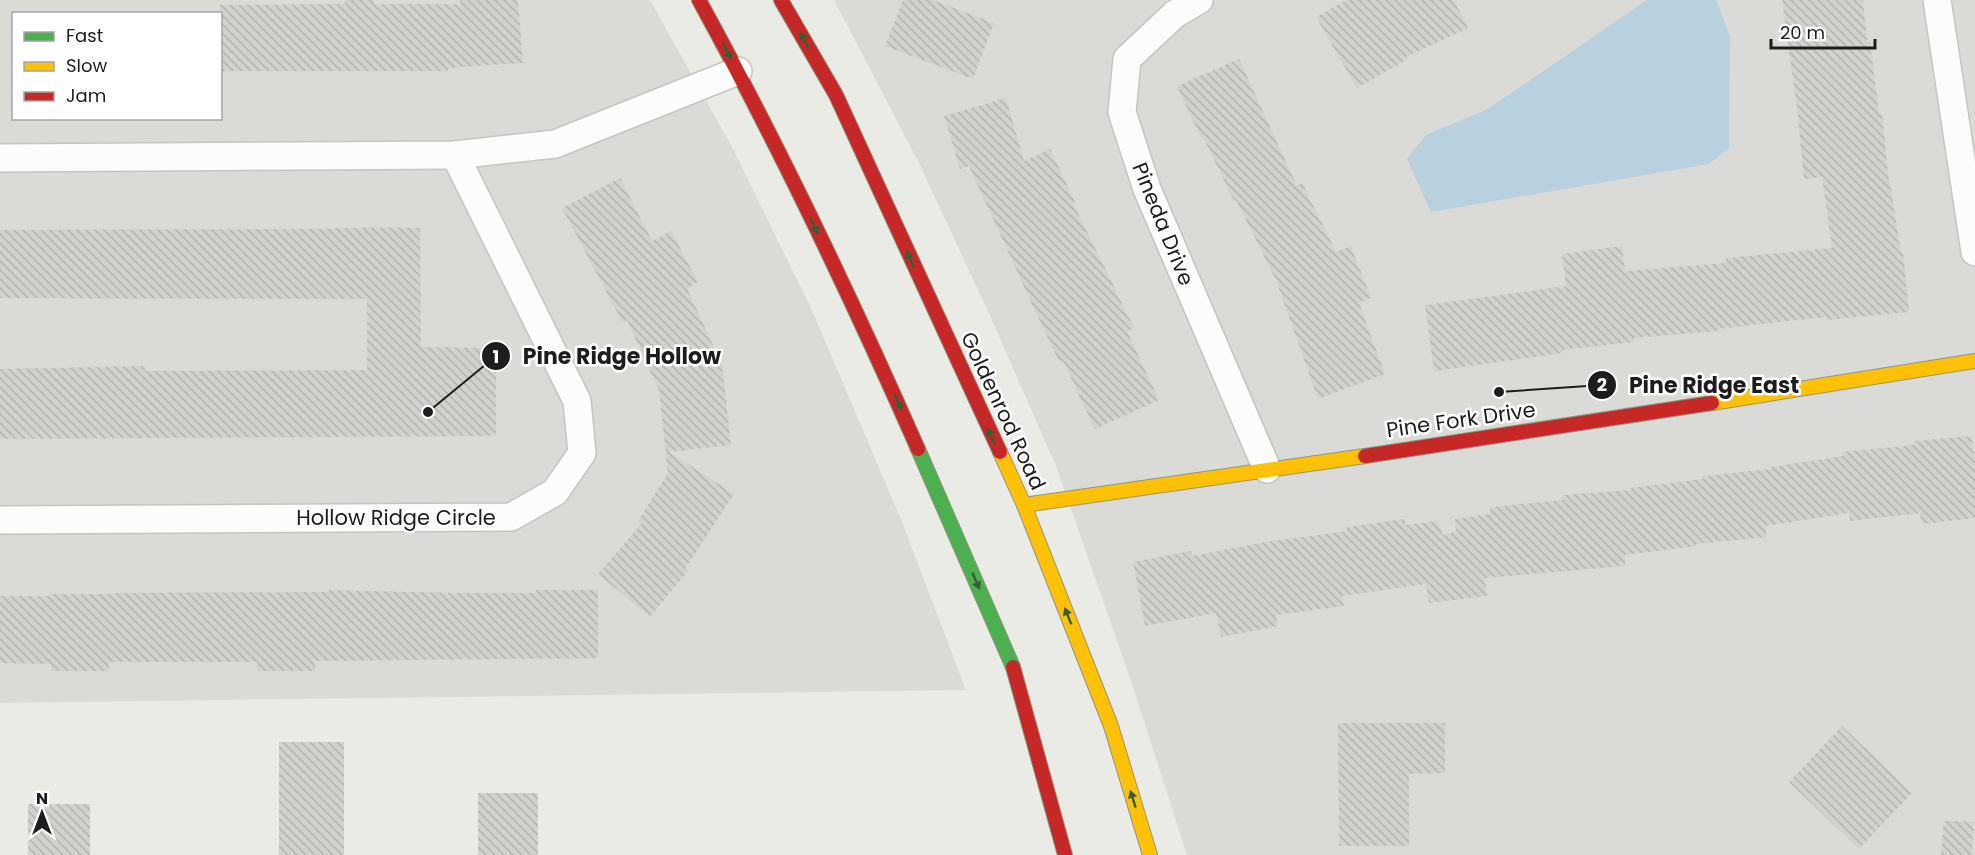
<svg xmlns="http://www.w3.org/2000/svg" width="1975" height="855" viewBox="0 0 1975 855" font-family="Poppins,sans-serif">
	<defs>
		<pattern id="building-back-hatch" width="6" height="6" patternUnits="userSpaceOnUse" patternTransform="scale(1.5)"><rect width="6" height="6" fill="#d2d1cd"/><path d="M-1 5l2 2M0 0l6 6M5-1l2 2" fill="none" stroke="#b4b3b0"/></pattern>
	</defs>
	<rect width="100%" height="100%" fill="#ebebe6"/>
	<g fill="#dadad7" fill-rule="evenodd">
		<path d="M 0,0 L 650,0 L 731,145 L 811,308 L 900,517 L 966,690 L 0,703 ZM 14,14 L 220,14 L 220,118 L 14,118 Z"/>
		<polygon points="834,0 1975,0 1975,855 1187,855 1130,678 1056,466 991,318 919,163"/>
	</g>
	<polygon fill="#b9d0df" points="1647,0 1716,0 1730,36 1729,148 1709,164 1431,212 1407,159 1426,135 1488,109"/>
	<g fill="url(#building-back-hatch)">
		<polygon points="345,0 374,0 374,4 460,4 460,0 518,0 523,63 448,68 448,71 220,71 220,5 345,4"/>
		<polygon points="903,0 933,0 994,23 973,79 885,46"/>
		<polygon points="1346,0 1454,0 1468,28 1406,57 1408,59 1357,88 1316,17"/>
		<polygon points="1782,0 1863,0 1867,42 1870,42 1879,114 1882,114 1889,182 1890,182 1901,253 1903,253 1909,312 1826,320 1826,317 1718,329 1719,331 1634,338 1634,342 1563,350 1563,353 1434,371 1425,305 1566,286 1562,254 1622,246 1625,271 1726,263 1726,258 1832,248 1822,177 1804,179 1797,108"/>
		<polygon points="1239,59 1297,186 1302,183 1336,252 1351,246 1371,298 1359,303 1385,374 1318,399 1276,280 1236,200 1234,201 1203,137 1201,138 1177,86"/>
		<polygon points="1006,98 1024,161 1050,149 1075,202 1073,203 1134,328 1127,331 1159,400 1095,429 1063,361 1060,363 1036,313 969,166 960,169 944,116"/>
		<polygon points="620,178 652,241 671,231 698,282 687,288 722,365 731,445 669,452 734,494 685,569 688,571 650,617 598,574 642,523 638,521 668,473 659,390 627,320 623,323 562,208"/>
		<polygon points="363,227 420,228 421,347 496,348 496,436 0,439 0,369 145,366 145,371 367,370 367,299 0,298 0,230 293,229 363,228"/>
		<polygon points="1972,436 1975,463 1975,518 1922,524 1920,513 1850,521 1849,513 1765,526 1767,537 1696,544 1696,546 1625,555 1625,566 1485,578 1487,596 1429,603 1426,584 1342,596 1344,606 1276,615 1278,626 1221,637 1216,613 1145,626 1133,562 1191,551 1192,556 1266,542 1347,531 1347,527 1405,519 1405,525 1438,521 1443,535 1456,532 1455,519 1490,514 1490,507 1563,500 1563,495 1631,490 1631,488 1703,479 1702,476 1771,469 1771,467 1843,456 1843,452 1913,445 1913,441"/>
		<polygon points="329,590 454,593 536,593 536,590 598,590 598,658 315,661 315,671 257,671 257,662 109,662 109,671 51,671 51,664 0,663 0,596 51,596 51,594 115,594 115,593 329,592"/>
		<polygon points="1338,723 1445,723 1445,773 1409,774 1409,846 1339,846"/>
		<polygon points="1842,726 1912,793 1859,849 1789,782"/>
		<rect x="279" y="742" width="65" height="113"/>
		<rect x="478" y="793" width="60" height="62"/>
		<rect x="28" y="804" width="62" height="51"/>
		<polygon points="1944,821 1974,822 1972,855 1941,855"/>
	</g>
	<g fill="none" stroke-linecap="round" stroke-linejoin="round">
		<g stroke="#c4c4c2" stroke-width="30">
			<g id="street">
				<polyline points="1199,0 1175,14 1127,59 1122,112 1147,189 1267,469"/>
				<polyline points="1937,0 1975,252"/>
				<polyline points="0,158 455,155 555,144 738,71"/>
				<polyline points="0,520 511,517 555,492 582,453 577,401 455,155"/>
			</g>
		</g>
		<g stroke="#8f957e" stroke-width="16">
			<polyline id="fast" points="918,449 1013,667"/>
		</g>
		<g stroke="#8f957e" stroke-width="16">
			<g id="slow">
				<polyline points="1712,403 1975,361"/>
				<polyline points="1000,452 1024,505 1111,726 1150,855"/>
				<polyline points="1024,505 1365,456"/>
			</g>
		</g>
		<g stroke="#8f957e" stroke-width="16">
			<g id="jam">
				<path d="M 699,0 C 779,146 851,297 918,449"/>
				<polyline points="781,0 836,95 1000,452"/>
				<polyline points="1365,456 1712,403"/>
				<polyline points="1013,667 1065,855"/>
			</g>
		</g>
		<use href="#street" stroke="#fcfcfb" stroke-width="27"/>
		<use href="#fast" stroke="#4caf50" stroke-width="14"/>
		<use href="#slow" stroke="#ffc107" stroke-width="14"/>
		<use href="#jam" stroke="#c62828" stroke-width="14"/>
	</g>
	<defs><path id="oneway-solid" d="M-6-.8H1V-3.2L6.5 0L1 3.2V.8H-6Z" transform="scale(1.5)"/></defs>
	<g fill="#325f34">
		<use href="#oneway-solid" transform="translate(804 40) rotate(-120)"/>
		<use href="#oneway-solid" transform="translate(727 51) rotate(62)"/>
		<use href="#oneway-solid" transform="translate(814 226) rotate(64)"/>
		<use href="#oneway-solid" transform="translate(910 259) rotate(-114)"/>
		<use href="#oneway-solid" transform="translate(898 402) rotate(66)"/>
		<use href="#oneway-solid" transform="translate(991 436) rotate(-115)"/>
		<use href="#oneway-solid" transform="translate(976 581) rotate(66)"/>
		<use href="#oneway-solid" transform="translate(1068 616) rotate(-112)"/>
		<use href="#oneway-solid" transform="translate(1133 799) rotate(-107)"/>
	</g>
	<g text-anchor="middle" stroke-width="5" stroke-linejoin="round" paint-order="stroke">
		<g font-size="21" fill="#1d1d1d" stroke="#fff">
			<text transform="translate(1163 224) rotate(68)" y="7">Pineda Drive</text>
			<text transform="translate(1003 411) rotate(65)" y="7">Goldenrod Road</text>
			<text transform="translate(1461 420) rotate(-8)" y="7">Pine Fork Drive</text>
			<text x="396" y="525">Hollow Ridge Circle</text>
		</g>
	</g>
	<path fill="none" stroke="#1d1d1d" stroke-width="2" d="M428 412L496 356M1499 392L1602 385"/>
	<g fill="#1d1d1d" stroke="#fff" stroke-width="2">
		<circle cx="428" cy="412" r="6"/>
		<circle cx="1499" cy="392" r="6"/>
		<circle cx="496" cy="356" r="15"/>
		<circle cx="1602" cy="385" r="15"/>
	</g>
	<g font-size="18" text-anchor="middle" font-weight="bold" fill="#fff">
		<text x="496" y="363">1</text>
		<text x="1602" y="391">2</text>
	</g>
	<g font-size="22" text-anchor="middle" font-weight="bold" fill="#1d1d1d" stroke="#fff" stroke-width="5" stroke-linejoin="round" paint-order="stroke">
		<text x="622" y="364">Pine Ridge Hollow</text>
		<text x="1714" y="393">Pine Ridge East</text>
	</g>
	<rect x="12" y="12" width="210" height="108" fill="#ffffff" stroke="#a5a5a5" stroke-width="1.5"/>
	<rect x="24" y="32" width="30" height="9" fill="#4caf50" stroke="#a5a5a5" stroke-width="1.5"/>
	<text x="66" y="42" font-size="18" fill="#1d1d1d">Fast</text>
	<rect x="24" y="62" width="30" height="9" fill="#ffc107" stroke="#a5a5a5" stroke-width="1.5"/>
	<text x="66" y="72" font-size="18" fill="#1d1d1d">Slow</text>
	<rect x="24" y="92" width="30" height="9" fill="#c62828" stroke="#a5a5a5" stroke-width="1.5"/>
	<text x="66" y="102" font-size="18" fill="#1d1d1d">Jam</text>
	<g transform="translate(42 813)" stroke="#ffffff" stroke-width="4.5" paint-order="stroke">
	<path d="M0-4.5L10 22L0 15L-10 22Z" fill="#1d1d1d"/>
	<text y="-9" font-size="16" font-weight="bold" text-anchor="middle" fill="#1d1d1d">N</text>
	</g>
	<path d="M1771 39v9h104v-9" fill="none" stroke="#1d1d1d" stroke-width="3"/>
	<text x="1780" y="39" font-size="18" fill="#1d1d1d" stroke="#ffffff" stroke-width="4.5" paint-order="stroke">20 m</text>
</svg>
